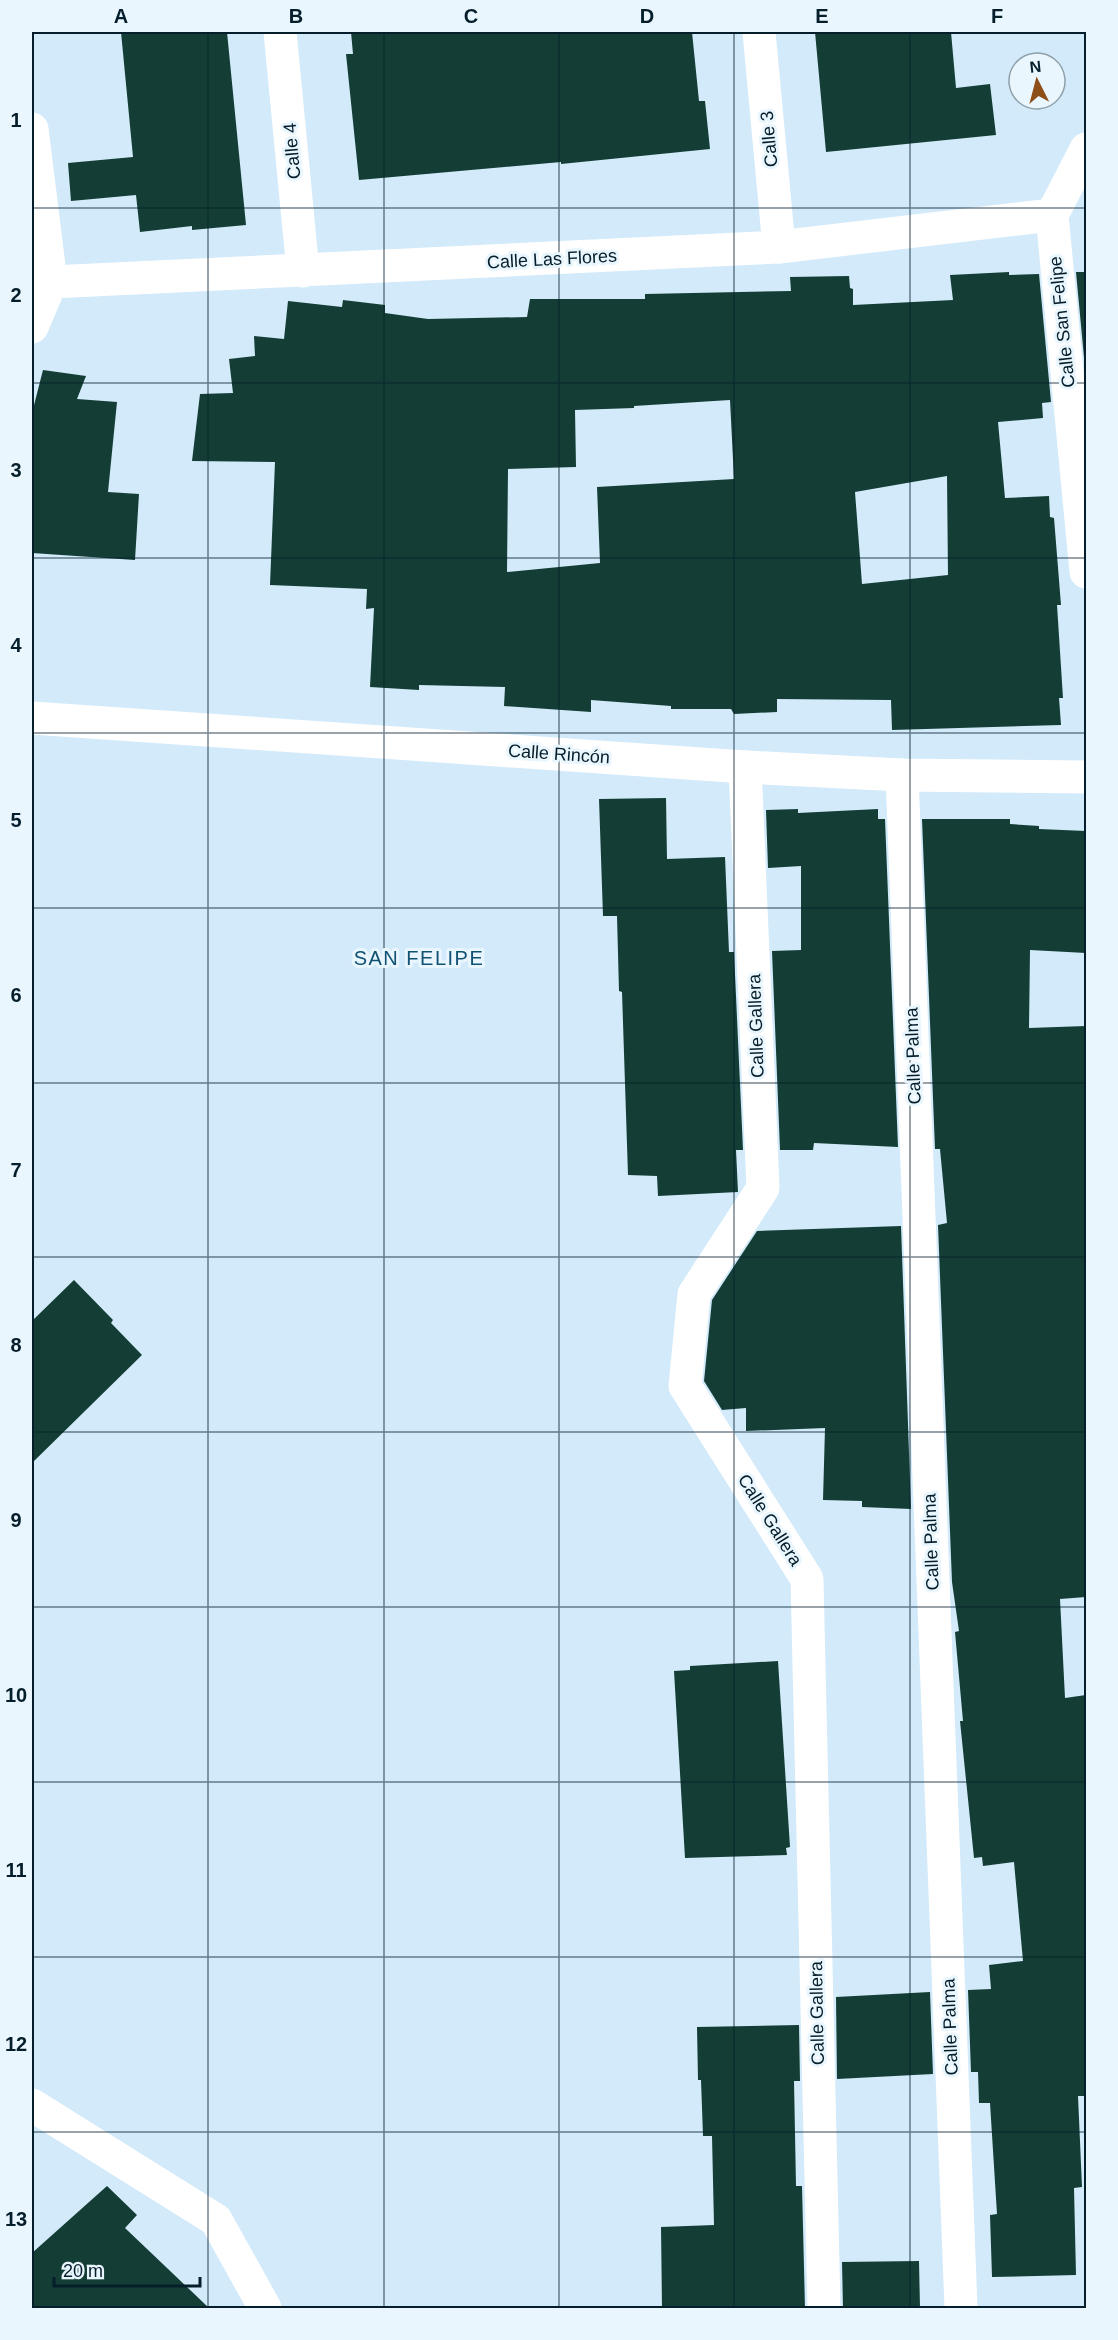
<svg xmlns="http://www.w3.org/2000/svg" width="1118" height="2340" viewBox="0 0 1118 2340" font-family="Arial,sans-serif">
	<rect width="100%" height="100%" fill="#d2eafa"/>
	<g fill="#143e35" fill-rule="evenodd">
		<polygon points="121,32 227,32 246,225 192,230 192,226 140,232 136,195 71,201 68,163 133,157"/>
		<polygon points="351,32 692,32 699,101 705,101 710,149 561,164 561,162 359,180 346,54 353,54"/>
		<polygon points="815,32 951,32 956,88 990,84 996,135 826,152"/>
		<path d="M 1009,272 L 1009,275 L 1039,274 L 1051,402 L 1042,403 L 1043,418 L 998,422 L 1005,498 L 1049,496 L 1050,517 L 1054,518 L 1061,605 L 1057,605 L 1063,698 L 1059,698 L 1061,725 L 892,730 L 891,700 L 777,699 L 777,712 L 734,714 L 731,709 L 671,709 L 671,706 L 591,700 L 591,712 L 504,706 L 505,687 L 419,685 L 419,690 L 370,687 L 374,608 L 366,609 L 367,589 L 270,585 L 275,462 L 192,461 L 200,394 L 233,393 L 229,359 L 255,356 L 254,336 L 284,339 L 288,301 L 342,307 L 343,300 L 385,305 L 385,313 L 428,319 L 527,317 L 530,299 L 645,299 L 645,294 L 791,291 L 790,277 L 849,276 L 850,288 L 853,289 L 853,305 L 953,300 L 950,275 ZM 730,400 L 734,479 L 597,487 L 600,563 L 507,572 L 508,469 L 576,467 L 575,410 L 634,408 L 634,406 ZM 947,476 L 948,575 L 862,584 L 855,492 Z"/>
		<polygon points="1076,272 1086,272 1086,379"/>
		<polygon points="43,370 86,376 77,399 117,402 108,492 139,494 135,560 32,553 32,413"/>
		<polygon points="666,798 667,859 725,857 729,952 734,952 743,1150 736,1150 738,1192 658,1196 657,1176 628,1175 622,992 619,991 617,916 603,916 599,799"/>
		<polygon points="798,809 798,813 878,809 878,819 885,819 898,1147 814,1143 813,1150 780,1150 772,951 801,950 801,866 768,868 766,810"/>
		<polygon points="922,819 1010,819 1010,824 1039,826 1039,829 1086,831 1086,953 1030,950 1029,1028 1086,1026 1086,1597 1060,1599 1065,1698 1086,1695 1086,2063 1085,2096 1078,2096 1082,2187 1074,2188 1076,2275 992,2277 990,2215 997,2214 990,2103 979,2103 978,2072 971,2072 968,1990 991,1989 989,1965 1023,1961 1014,1862 983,1866 982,1857 974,1858 960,1721 963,1721 955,1632 959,1631 952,1582 938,1225 947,1223 940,1149 935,1149"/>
		<polygon points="901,1226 911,1509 862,1507 862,1501 823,1500 825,1428 746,1431 746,1408 722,1410 704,1381 712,1300 757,1231"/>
		<polygon points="74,1280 113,1320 111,1323 142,1355 32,1463 32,1321"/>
		<polygon points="778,1661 790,1847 786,1848 787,1855 685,1858 674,1671 690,1670 690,1666"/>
		<polygon points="930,1992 933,2074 837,2079 836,1997"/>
		<polygon points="799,2025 800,2081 794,2081 796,2186 802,2186 805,2308 662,2308 661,2227 714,2225 712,2136 703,2136 701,2080 698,2080 697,2027"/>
		<polygon points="107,2186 137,2215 125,2228 209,2308 32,2308 32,2253"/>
		<polygon points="919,2261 920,2308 843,2308 842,2262"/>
	</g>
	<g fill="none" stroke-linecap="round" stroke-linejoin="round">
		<g stroke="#fff" stroke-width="33">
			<polyline points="280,32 303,271"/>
			<polyline points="759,32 779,247"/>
			<polyline points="32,129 51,282 32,327"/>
			<polyline points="1052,215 1086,572"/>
			<polyline points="1052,215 1086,149"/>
			<polyline points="51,282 779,247 1052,215"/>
			<polyline points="32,718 745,767 902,775 1086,777"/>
			<polyline points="745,767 763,1188 694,1294 685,1386 807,1579 824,2308"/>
			<polyline points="902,775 961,2308"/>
		</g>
		<polyline stroke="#fff" stroke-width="33" points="32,2105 216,2220 265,2308"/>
	</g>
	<path fill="none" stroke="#051e2c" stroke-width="1.5" stroke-opacity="0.55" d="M 208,32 L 208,2308M 384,32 L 384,2308M 559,32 L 559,2308M 734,32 L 734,2308M 910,32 L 910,2308M 32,208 L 1086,208M 32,383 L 1086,383M 32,558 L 1086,558M 32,733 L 1086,733M 32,908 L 1086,908M 32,1083 L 1086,1083M 32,1257 L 1086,1257M 32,1432 L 1086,1432M 32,1607 L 1086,1607M 32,1782 L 1086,1782M 32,1957 L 1086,1957M 32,2132 L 1086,2132"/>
	<g text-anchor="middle" stroke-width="6" stroke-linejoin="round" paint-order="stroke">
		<g font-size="18" fill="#051e2c" stroke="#eaf6fd">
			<text transform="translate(769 139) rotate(-95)" y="6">Calle 3</text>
			<text transform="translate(292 151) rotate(-95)" y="6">Calle 4</text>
			<text transform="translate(552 259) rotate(-3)" y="6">Calle Las Flores</text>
			<text transform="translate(1062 322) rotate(-96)" y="6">Calle San Felipe</text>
			<text transform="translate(559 754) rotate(4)" y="6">Calle Rincón</text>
			<text transform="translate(756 1026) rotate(-92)" y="6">Calle Gallera</text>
			<text transform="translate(913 1056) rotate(-92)" y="6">Calle Palma</text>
			<text transform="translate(770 1520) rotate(58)" y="6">Calle Gallera</text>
			<text transform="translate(931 1542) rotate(-92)" y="6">Calle Palma</text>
			<text transform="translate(817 2013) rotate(-91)" y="6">Calle Gallera</text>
			<text transform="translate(950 2027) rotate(-92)" y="6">Calle Palma</text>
		</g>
		<g font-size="20" letter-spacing="1.5" fill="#0f5273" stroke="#eaf6fd">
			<text x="419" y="965">SAN FELIPE</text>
		</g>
	</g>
	<rect width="1118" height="2340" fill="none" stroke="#eaf6fd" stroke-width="66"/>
	<g transform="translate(1037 81) rotate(354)"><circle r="28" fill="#eaf6fd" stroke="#8ea0a9" stroke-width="1.5"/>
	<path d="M0-4.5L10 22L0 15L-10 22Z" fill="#8e4e18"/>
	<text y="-9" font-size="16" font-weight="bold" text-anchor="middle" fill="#051e2c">N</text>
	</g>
	<path d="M54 2277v9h146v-9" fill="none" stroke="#051e2c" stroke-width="3"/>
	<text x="63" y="2277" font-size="18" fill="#051e2c" stroke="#eaf6fd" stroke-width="4.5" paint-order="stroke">20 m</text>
	<rect x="33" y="33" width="1052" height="2274" fill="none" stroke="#051e2c" stroke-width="2"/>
	<g font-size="20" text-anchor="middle" font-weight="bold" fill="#051e2c">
		<text x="121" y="23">A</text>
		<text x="296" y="23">B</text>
		<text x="471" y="23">C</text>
		<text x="647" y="23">D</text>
		<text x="822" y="23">E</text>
		<text x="997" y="23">F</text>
		<text x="16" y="127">1</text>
		<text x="16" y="302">2</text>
		<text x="16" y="477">3</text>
		<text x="16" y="652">4</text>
		<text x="16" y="827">5</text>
		<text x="16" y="1002">6</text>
		<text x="16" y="1177">7</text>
		<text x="16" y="1352">8</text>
		<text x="16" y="1527">9</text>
		<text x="16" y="1702">10</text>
		<text x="16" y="1877">11</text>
		<text x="16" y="2051">12</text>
		<text x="16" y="2226">13</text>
	</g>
</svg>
